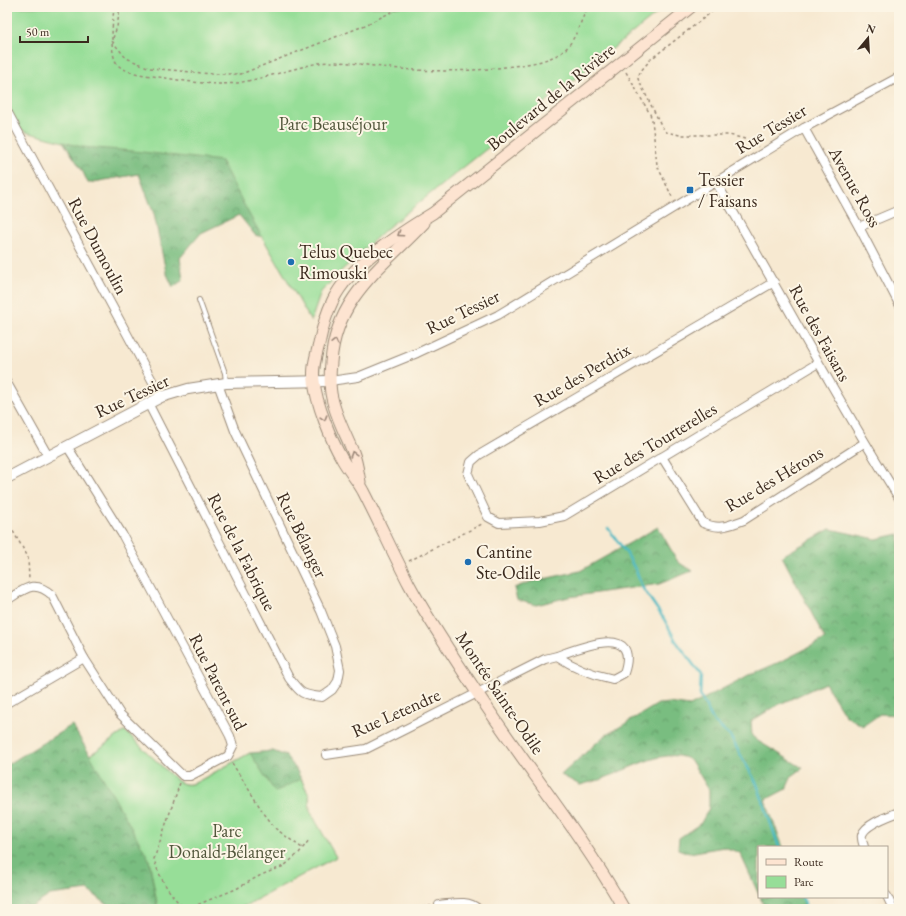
<svg xmlns="http://www.w3.org/2000/svg" width="906" height="916" viewBox="0 0 906 916" font-family="'EB Garamond',serif">
	<defs>
		<pattern id="forest-crowns" width="20" height="18" patternUnits="userSpaceOnUse"><rect width="20" height="18" fill="#79bd80"/><path d="M2 6a3 3 0 1 1 6 0M12 15a3 3 0 1 1 6 0" fill="none" stroke="#649a68"/></pattern>
	</defs>
	<rect width="100%" height="100%" fill="#fcf5e5"/>
	<filter id="ink" filterUnits="userSpaceOnUse"><feTurbulence type="fractalNoise" baseFrequency=".025" numOctaves="2"/><feDisplacementMap in="SourceGraphic" scale="8" xChannelSelector="R" yChannelSelector="G"/><feConvolveMatrix kernelMatrix="1 2 1 2 8 2 1 2 1" color-interpolation-filters="sRGB"/></filter>
	<filter id="wash" filterUnits="userSpaceOnUse"><feTurbulence type="fractalNoise" baseFrequency=".012" numOctaves="4" result="noise"/><feDisplacementMap in="SourceGraphic" scale="16" xChannelSelector="R" yChannelSelector="G"/><feGaussianBlur stdDeviation="0.9" result="paint"/><feColorMatrix in="noise" values="0 0 0 0 0 0 0 0 0 0 0 0 0 0 0 0 0 1.4 0 .05"/><feComposite in="paint" operator="in"/></filter>
	<g filter="url(#wash)">
		<rect width="100%" height="100%" fill="#f7e9d1"/>
		<g fill="url(#forest-crowns)" stroke="#5a744f">
			<polygon points="77,119 223,162 266,238 255,235 239,215 201,233 180,258 183,280 173,287 166,272 154,214 139,174 88,183 82,170 56,131"/>
			<polygon points="658,527 678,562 692,571 659,584 569,597 536,605 517,600 514,588 530,582 580,571"/>
			<path d="M 830,529 L 876,539 L 899,534 L 899,628 L 897,629 L 895,647 L 899,663 L 899,715 L 880,714 L 863,726 L 845,715 L 825,683 L 778,705 L 751,721 L 752,736 L 758,741 L 803,768 L 792,776 L 786,789 L 765,800 L 783,847 L 759,847 L 759,895 L 740,853 L 724,847 L 689,853 L 678,849 L 679,838 L 701,823 L 709,808 L 709,790 L 692,762 C 672,744 629,769 607,777 C 599,781 589,782 580,785 L 561,775 L 603,737 L 658,704 L 669,703 L 690,706 L 745,677 L 782,661 L 825,639 L 782,556 Z"/>
			<path d="M 72,725 L 90,755 L 125,731 L 175,779 C 183,785 188,786 197,782 L 250,753 L 273,751 L 286,756 L 296,769 L 309,795 L 308,824 L 149,859 L 158,909 L 113,909 L 88,890 L 50,895 L 29,909 L 7,909 L 7,765 Z"/>
			<polygon points="760,897 802,897 808,909 752,909 763,904"/>
		</g>
		<g fill="#97de98" stroke="#69845b">
			<polygon points="7,7 665,7 386,229 342,270 321,292 311,321 249,214 221,161 133,151 82,147 26,132 7,123"/>
			<path d="M 125,731 L 175,779 C 183,785 188,786 197,782 L 250,753 L 275,792 L 301,779 L 309,795 L 310,811 L 336,857 L 239,909 L 158,909 L 149,859 L 90,755 Z"/>
		</g>
		<g fill="none" stroke-linecap="round" stroke-linejoin="round">
			<g stroke="#4cbac4" stroke-width="2.5">
				<polyline points="608,528 627,554 636,571 642,587 664,619 676,641 701,675 700,695 714,722 730,736 757,784 779,847"/>
				<polyline points="802,897 808,909"/>
			</g>
		</g>
	</g>
	<g filter="url(#ink)">
		<g fill="none" stroke-linecap="round" stroke-linejoin="round">
			<g stroke="#998a78" stroke-width="6">
				<polyline id="service" points="199,300 225,373 226,383"/>
			</g>
			<g stroke="#998a78" stroke-width="10">
				<g id="minor">
					<polyline points="7,111 161,397"/>
					<polyline points="804,128 859,227 899,304"/>
					<path d="M 716,182 C 777,287 834,395 899,498"/>
					<polyline points="859,227 899,210"/>
					<polyline points="774,282 479,455 471,462 468,474 488,517 499,523 540,521 564,516 818,363"/>
					<polyline points="330,381 358,377 417,353 498,315 804,128 899,77"/>
					<polyline points="7,383 48,456"/>
					<path d="M 148,403 L 289,678 C 301,694 302,695 322,697 L 332,690 L 338,681 L 340,670 L 335,646 L 321,611 L 235,431 L 218,384"/>
					<path d="M 662,457 L 703,523 C 720,530 727,526 744,520 L 864,443"/>
					<path d="M 7,600 C 25,589 34,579 52,595 L 84,658 L 120,714 L 183,776 L 190,776 L 228,756 L 233,746 L 230,736 L 122,534 L 67,446"/>
					<polyline points="7,703 84,658"/>
					<path d="M 326,755 L 366,749 L 545,659 L 557,656 C 573,667 594,675 613,679 L 624,673 C 641,622 579,648 557,656"/>
					<path d="M 864,847 C 863,843 861,838 862,835 C 865,824 889,816 899,812"/>
					<polyline points="887,896 893,909"/>
					<path d="M 439,905 C 452,904 468,899 478,909"/>
				</g>
			</g>
			<g stroke="#998a78" stroke-width="12">
				<polyline id="tertiary" points="7,478 161,397 188,389 226,383 330,381"/>
			</g>
			<g stroke="#998a78" stroke-width="13">
				<g id="secondary">
					<path d="M 360,482 C 358,472 357,462 353,452 C 346,435 336,417 332,398 C 329,387 330,373 331,362 C 336,296 383,267 424,223"/>
					<path d="M 624,909 C 580,832 524,764 476,691 C 453,656 429,621 409,584 C 393,553 379,522 363,491 C 357,480 348,470 342,459 C 331,440 316,403 314,381 C 312,368 316,356 319,344 C 322,329 326,314 333,300 C 350,265 400,233 433,213 L 691,7"/>
				</g>
			</g>
			<g stroke="#998a78" stroke-width="1.5" stroke-dasharray="3 3" stroke-linecap="butt">
				<path d="M 114,7 C 113,20 108,57 119,66 C 129,74 147,75 159,77 C 185,81 211,86 237,83 C 254,80 273,75 290,70 C 303,67 317,62 331,62 C 351,62 371,66 391,68 C 429,72 467,72 505,67 C 522,65 540,63 555,56 C 574,49 579,23 588,7"/>
				<polyline points="718,7 651,59 640,72 638,79 661,125 666,132 680,135 729,135 749,140 755,144 758,147"/>
				<polyline points="113,38 117,27 120,7"/>
				<polyline points="112,41 126,58 150,68 212,74 241,74 361,27 402,7"/>
				<polyline points="626,72 650,114 652,120 657,165 673,199"/>
				<polyline points="7,521 28,557 29,580"/>
				<polyline points="409,561 482,524"/>
				<polyline points="232,763 263,812 276,829 302,848"/>
				<path d="M 180,783 L 154,859 C 159,878 171,896 185,909"/>
				<polyline points="187,909 236,889 261,875 284,866 299,853 309,840"/>
				<polyline points="399,909 431,906"/>
			</g>
			<use href="#service" stroke="#fff" stroke-width="4"/>
			<use href="#minor" stroke="#fff" stroke-width="8"/>
			<use href="#tertiary" stroke="#fff" stroke-width="10"/>
			<use href="#secondary" stroke="#fde4d1" stroke-width="11"/>
		</g>
		<defs><path id="oneway-chevron" d="M-2-3.5L2.5 0L-2 3.5" fill="none" stroke-width="1.6" stroke-linecap="round" stroke-linejoin="round"/></defs>
		<g stroke="#9c8778">
			<use href="#oneway-chevron" transform="translate(400 234) rotate(146)"/>
			<use href="#oneway-chevron" transform="translate(335 342) rotate(-77)"/>
			<use href="#oneway-chevron" transform="translate(324 418) rotate(73)"/>
			<use href="#oneway-chevron" transform="translate(353 454) rotate(-108)"/>
		</g>
	</g>
	<g fill="#1f6fb2" stroke="#fcf5e5" stroke-width="1.5">
		<rect x="686" y="186" width="8" height="8" rx="2"/>
		<circle cx="291" cy="262" r="4"/>
		<circle cx="468" cy="562" r="4"/>
	</g>
	<g text-anchor="middle" stroke-width="4" stroke-linejoin="round" paint-order="stroke">
		<g font-size="18" fill="#3b2a1e" stroke="#fcf5e5">
			<text transform="translate(551 97) rotate(-39)" y="6">Boulevard de la Rivière</text>
			<text transform="translate(771 129) rotate(-31)" y="6">Rue Tessier</text>
			<text transform="translate(855 187) rotate(61)" y="6">Avenue Ross</text>
			<text transform="translate(98 246) rotate(62)" y="6">Rue Dumoulin</text>
			<text transform="translate(463 312) rotate(-26)" y="6">Rue Tessier</text>
			<text transform="translate(820 333) rotate(61)" y="6">Rue des Faisans</text>
			<text transform="translate(582 375) rotate(-30)" y="6">Rue des Perdrix</text>
			<text transform="translate(132 396) rotate(-25)" y="6">Rue Tessier</text>
			<text transform="translate(655 443) rotate(-31)" y="6">Rue des Tourterelles</text>
			<text transform="translate(774 479) rotate(-31)" y="6">Rue des Hérons</text>
			<text transform="translate(302 535) rotate(64)" y="6">Rue Bélanger</text>
			<text transform="translate(242 552) rotate(63)" y="6">Rue de la Fabrique</text>
			<text transform="translate(218 682) rotate(63)" y="6">Rue Parent sud</text>
			<text transform="translate(500 693) rotate(56)" y="6">Montée Sainte-Odile</text>
			<text transform="translate(396 713) rotate(-24)" y="6">Rue Letendre</text>
		</g>
		<g font-size="18" fill="#52573c" stroke="#fcf5e5">
			<text x="333" y="130">Parc Beauséjour</text>
			<text x="227" y="837">Parc<tspan x="227" dy="21">Donald-Bélanger</tspan></text>
		</g>
		<g font-size="18" fill="#3b2a1e" stroke="#fcf5e5" text-anchor="start">
			<text x="698" y="186">Tessier<tspan x="698" dy="21">/ Faisans</tspan></text>
			<text x="299" y="258">Telus Quebec<tspan x="299" dy="21">Rimouski</tspan></text>
			<text x="476" y="558">Cantine<tspan x="476" dy="21">Ste-Odile</tspan></text>
		</g>
	</g>
	<rect width="906" height="916" fill="none" stroke="#fcf5e5" stroke-width="24"/>
	<rect x="758" y="846" width="130" height="52" fill="#fcf5e5" stroke="#afa495"/>
	<rect x="766" y="859" width="20" height="6" fill="#fde4d1" stroke="#afa495"/>
	<text x="794" y="866" font-size="12" fill="#3b2a1e">Route</text>
	<rect x="766" y="876" width="20" height="12" fill="#97de98" stroke="#afa495"/>
	<text x="794" y="886" font-size="12" fill="#3b2a1e">Parc</text>
	<g transform="translate(868 38) rotate(18)" stroke="#fcf5e5" stroke-width="3" paint-order="stroke">
	<path d="M0-3L7 15L0 10L-7 15Z" fill="#3b2a1e"/>
	<text y="-6" font-size="11" font-weight="bold" text-anchor="middle" fill="#3b2a1e">N</text>
	</g>
	<path d="M20 36v6h68v-6" fill="none" stroke="#3b2a1e" stroke-width="2"/>
	<text x="26" y="36" font-size="12" fill="#3b2a1e" stroke="#fcf5e5" stroke-width="3" paint-order="stroke">50 m</text>
</svg>
